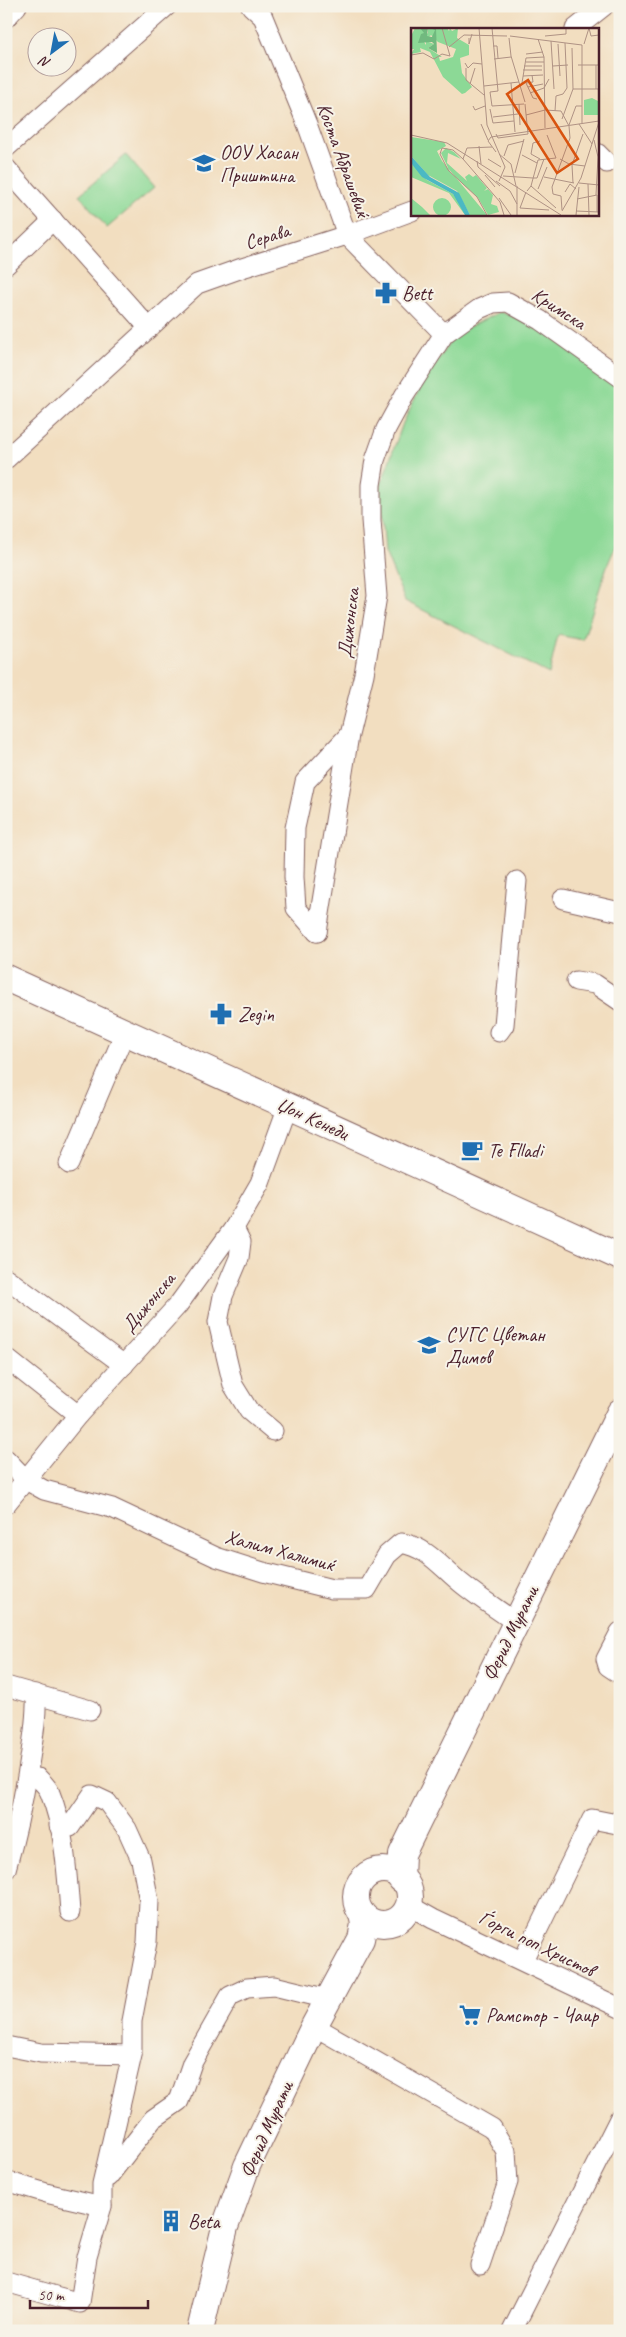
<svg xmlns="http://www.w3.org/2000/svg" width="626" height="2337" viewBox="0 0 626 2337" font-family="Caveat,sans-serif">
	<rect width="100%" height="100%" fill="#f7f3e8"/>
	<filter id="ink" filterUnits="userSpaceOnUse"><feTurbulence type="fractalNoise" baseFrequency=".02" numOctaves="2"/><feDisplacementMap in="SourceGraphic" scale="10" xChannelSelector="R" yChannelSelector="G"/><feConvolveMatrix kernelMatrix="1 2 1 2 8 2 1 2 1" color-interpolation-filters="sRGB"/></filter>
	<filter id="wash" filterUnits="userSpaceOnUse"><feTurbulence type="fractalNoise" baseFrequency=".0096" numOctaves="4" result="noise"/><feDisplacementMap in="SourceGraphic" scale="20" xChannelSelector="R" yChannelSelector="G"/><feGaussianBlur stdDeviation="1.12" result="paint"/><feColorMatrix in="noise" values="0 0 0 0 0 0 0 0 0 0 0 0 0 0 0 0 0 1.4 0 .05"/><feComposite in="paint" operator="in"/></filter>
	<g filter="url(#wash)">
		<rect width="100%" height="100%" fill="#f2dec0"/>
		<g fill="#8cd996" stroke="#6b7c60">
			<polygon points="126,155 154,188 107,228 79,195"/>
			<polygon points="500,312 537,325 620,383 620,536 607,566 583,640 558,635 549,674 405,601 385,552 380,487 403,423 422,384 456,333"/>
		</g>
	</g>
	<g filter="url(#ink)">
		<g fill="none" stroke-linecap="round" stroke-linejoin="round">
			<g stroke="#85625f" stroke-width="21">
				<g id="street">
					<polyline points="251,6 263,17 307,124 347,235 444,334"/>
					<polyline points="6,18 17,6"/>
					<polyline points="575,29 604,6"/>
					<polyline points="6,148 167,6"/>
					<polyline points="597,153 607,163"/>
					<polyline points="6,168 149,328"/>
					<polyline points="6,265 53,220"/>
					<polyline points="6,459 197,284 242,268 347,235 412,211"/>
					<polyline points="563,899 620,912"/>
					<polyline points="317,932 349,735 364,674 377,596 371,520 371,485 375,460 386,429 404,396 444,334 479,309 493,303 508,302 540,320 620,377"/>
					<polyline points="317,932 296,908 294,877 295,828 305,782 348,736"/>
					<polyline points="576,981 595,984 620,1001"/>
					<polyline points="499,1032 504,1025 517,881"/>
					<polyline points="69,1164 125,1032"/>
					<polyline points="234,1228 241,1242 239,1258 223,1296 218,1322 233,1385 249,1411 273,1431"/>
					<polyline points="6,1278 124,1365"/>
					<polyline points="6,1358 78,1415"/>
					<path d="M 6,1459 L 26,1480 L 44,1490 L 112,1508 L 216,1557 L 263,1572 L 332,1589 L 367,1589 L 387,1555 L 401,1543 C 427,1547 441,1567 461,1583 C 478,1597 497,1609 515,1622"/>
					<polyline points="6,1504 78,1415 178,1305 234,1228 260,1183 288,1106"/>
					<polyline points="620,1632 606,1659 608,1666 620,1674"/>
					<polyline points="6,1686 90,1710"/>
					<path d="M 38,1778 C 42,1782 48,1787 50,1793 C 65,1830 67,1873 70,1912"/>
					<path d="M 6,1869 C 17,1831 25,1792 31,1752 C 34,1733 37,1714 36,1694"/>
					<polyline points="410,1902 417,1910 433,1919 620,2008"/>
					<polyline points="523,1960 592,1819 617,1824 620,1819"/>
					<polyline points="314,2026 492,2128 506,2151 508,2182 480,2265"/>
					<polyline points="6,2046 41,2053 132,2055"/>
					<polyline points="108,2177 153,2119 179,2101 192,2063 230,1996 247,1988 274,1986 328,1999"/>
					<polyline points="6,2181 50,2194 102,2206"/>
					<polyline points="6,2282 80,2303 87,2257 102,2206 102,2184 132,2055 132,2021 147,1942 149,1901 141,1860 127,1829 107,1802 92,1795 70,1827 59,1826"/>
					<polyline points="512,2331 620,2117"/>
				</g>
			</g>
			<g stroke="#85625f" stroke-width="28">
				<g id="secondary">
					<polyline points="6,978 620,1257"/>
					<circle cx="383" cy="1897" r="27"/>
					<polyline points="401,1879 402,1854 620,1412"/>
					<polyline points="200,2331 225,2227 247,2166 314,2026 361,1939 364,1924 362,1914"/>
				</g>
			</g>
			<use href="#street" stroke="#fff" stroke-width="19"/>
			<use href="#secondary" stroke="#fff" stroke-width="26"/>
		</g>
	</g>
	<defs>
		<g id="school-bare" transform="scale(1.725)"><path d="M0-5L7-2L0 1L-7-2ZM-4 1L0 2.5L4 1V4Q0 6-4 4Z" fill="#1f6fb2" stroke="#f7f3e8" stroke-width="2.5" paint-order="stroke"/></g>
		<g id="pharmacy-bare" transform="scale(1.725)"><path d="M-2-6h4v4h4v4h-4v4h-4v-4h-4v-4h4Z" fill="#1f6fb2" stroke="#f7f3e8" stroke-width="2.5" paint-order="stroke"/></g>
		<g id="cafe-bare" transform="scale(1.725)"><path d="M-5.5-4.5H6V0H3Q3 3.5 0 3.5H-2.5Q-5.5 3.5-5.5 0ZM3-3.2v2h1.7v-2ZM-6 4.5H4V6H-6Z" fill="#1f6fb2" stroke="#f7f3e8" stroke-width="2.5" paint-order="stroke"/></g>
		<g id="supermarket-bare" transform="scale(1.725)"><path d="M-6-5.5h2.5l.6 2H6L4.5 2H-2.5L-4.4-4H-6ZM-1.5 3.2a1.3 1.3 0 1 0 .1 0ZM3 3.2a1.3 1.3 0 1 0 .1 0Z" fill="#1f6fb2" stroke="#f7f3e8" stroke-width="2.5" paint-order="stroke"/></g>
		<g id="building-bare" transform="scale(1.725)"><path d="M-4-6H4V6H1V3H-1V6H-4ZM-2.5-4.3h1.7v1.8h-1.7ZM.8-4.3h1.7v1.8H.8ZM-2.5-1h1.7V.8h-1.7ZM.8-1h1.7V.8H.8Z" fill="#1f6fb2" stroke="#f7f3e8" stroke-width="2.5" paint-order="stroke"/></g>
	</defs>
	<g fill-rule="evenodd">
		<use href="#school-bare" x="204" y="163"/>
		<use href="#pharmacy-bare" x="386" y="293"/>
		<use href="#pharmacy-bare" x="221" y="1014"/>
		<use href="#cafe-bare" x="472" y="1150"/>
		<use href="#school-bare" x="429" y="1345"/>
		<use href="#supermarket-bare" x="470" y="2015"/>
		<use href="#building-bare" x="171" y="2221"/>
	</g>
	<g text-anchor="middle" stroke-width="4" stroke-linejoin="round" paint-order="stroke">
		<g font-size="20" fill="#4a1f2b" stroke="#f7f3e8" text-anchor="start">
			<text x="220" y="159">ООУ Хасан<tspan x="220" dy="23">Приштина</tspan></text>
			<text x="402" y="300">Bett</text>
			<text x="238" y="1021">Zegin</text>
			<text x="488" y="1157">Te Flladi</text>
			<text x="446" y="1341">СУГС Цветан<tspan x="446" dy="23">Димов</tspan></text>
			<text x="486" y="2022">Рамстор - Чаир</text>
			<text x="188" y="2228">Beta</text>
		</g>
		<g font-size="20" fill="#4a1f2b" stroke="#f7f3e8">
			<text transform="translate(344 160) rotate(70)" y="7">Коста Абрашевиќ</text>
			<text transform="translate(267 236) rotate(-17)" y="7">Серава</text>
			<text transform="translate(559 308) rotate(33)" y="7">Кримска</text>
			<text transform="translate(348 623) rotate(-83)" y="7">Дижонска</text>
			<text transform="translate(313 1118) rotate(25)" y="7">Џон Кенеди</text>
			<text transform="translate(148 1302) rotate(-50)" y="7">Дижонска</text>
			<text transform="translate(280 1550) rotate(15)" y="7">Халим Халимиќ</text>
			<text transform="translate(510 1633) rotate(-64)" y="7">Ферид Мурати</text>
			<text transform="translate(537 1943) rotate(26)" y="7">Ѓорги поп Христов</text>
			<text transform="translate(266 2129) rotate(-66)" y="7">Ферид Мурати</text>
		</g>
	</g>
	<g transform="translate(411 28)">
		<rect width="188" height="188" fill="#f2dec0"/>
		<path d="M 4,0 L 12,0 L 17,6 L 17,0 L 36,0 L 38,3 L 39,0 L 41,3 L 47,0 L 46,10 L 58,17 L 58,27 L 49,30 L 51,45 L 61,59 L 54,65 L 51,66 L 32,49 L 19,24 L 9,20 L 10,24 L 0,26 L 3,21 L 0,21 L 0,8 ZM 20,7 L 27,14 L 45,21 L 42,29 L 29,33 L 28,29 L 31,29 L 17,20 L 23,16 L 15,13 L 15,17 L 13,14 ZM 181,70 L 187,73 L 187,87 L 173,87 L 173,72 ZM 0,109 L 33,114 L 35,118 L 26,123 L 31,133 L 76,187 L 59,187 L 46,163 L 17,147 L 0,128 ZM 35,120 L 43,124 L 50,131 L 37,125 L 36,135 L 56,153 L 54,149 L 58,146 L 62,149 L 65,147 L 76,160 L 73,163 L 77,161 L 82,167 L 80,176 L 86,178 L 88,184 L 77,187 L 67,170 L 39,144 L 30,125 ZM 0,135 L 16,152 L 42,166 L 50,176 L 54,187 L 38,165 L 0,149 ZM22 179a9 9 0 1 1 18 0a9 9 0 1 1-18 0ZM 0,170 L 11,179 L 19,187 L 0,187 Z" fill="#8cd996" fill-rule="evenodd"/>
		<path d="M 9,0 L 17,0 L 16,8 L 21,9 L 24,2 L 19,0 L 25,0 L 26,25 L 17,20 L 23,16 L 21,14 L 7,15 L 10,6 L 13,5 Z" fill="#71b97f"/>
		<path d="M 0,128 L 19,149 L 48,165 L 59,187 L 54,187 L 42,166 L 11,149 L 0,135 Z" fill="#4bb9c3"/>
		<path fill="none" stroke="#af9284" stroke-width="1" d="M 68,0 L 76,97 L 94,139 L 88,153M 81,0 L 87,63 L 79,64 L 81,78 L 113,76M 178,0 L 180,8 L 188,7M 99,8 L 171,17M 134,8 L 155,6 L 155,0M 58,10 L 58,16 L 61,6M 98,10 L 100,28 L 114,74M 127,11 L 133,29 L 134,100M 140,13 L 143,61M 147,16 L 149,48M 173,16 L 178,0M 171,17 L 171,95M 82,18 L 86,18 L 87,30M 38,19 L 53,7 L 96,8M 161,20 L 162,61 L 188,61M 115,26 L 132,24M 0,27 L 12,25 L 23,31 L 31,26 L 39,28 L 31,0M 83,31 L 100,29M 115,34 L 133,34M 54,35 L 57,40 L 62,35 L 71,36M 167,37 L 188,37M 113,38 L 131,38M 142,38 L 157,37M 55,40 L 55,52 L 73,67M 112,42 L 131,42M 121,47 L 122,54 L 115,55 L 122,70 L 126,71M 112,48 L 132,47M 100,55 L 104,104M 111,55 L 115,30 L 133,29M 59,56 L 64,40M 73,58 L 108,54M 117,59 L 132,56M 185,61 L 185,37M 119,65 L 133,60 L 138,51M 145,68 L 152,66 L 156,60 L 154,15M 108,76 L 109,97M 62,78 L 64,82 L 74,78M 79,81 L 82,95 L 103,93M 144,83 L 145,68M 115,87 L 134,82 L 150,83 L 158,98 L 159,110 L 141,159 L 142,166 L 150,168 L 151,182M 82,89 L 107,86M 151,91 L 162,61M 70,96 L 77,112M 168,96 L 181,116M 158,97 L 165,78 L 171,78M 85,106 L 87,110 L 117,106 L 114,76M 0,107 L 36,115 L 150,187M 136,107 L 145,130M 80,109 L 188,93M 80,109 L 77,113 L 85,124M 183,112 L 187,129 L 185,167M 129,113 L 122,115 L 120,126 L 129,131M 68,118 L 70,136M 88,126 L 100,136 L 105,158M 111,127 L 126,135M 93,128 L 97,117 L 113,113M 52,131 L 56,120 L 81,119M 77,131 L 90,139M 149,131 L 158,136 L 174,138M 66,133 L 67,139 L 89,158M 104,145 L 113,111M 74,147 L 84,159M 92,148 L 122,150M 133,149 L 163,155M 122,150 L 126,150 L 133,131M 85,153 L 99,163 L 106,176 L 106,187M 162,155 L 161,137 L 172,106M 168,155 L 188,157M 177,156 L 178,187M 120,158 L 145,180M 127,161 L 136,139M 116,163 L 120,158 L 127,132 L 145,130M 154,164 L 159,156 L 165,161M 88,170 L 100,187M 166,171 L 186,167 L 186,184M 106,176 L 106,158M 109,180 L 138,182M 109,180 L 115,164M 151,183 L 170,150 L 188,94M 165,183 L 188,184M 76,187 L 66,169 L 37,142 L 29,126 L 31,120 L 42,122 L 52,131 L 89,174 L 93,187M 165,187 L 168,159"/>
		<path fill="#d8530f" fill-opacity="0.15" stroke="#d8530f" stroke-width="2.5" d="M 117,52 L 167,131 L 146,145 L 96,66 Z"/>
		<rect width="188" height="188" fill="none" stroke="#4a1f2b" stroke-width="2.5"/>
	</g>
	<rect width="626" height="2337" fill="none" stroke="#f7f3e8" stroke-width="25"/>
	<g transform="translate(52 52) rotate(212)"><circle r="24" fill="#f7f3e8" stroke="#b29e9c"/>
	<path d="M0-4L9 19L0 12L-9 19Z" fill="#1f6fb2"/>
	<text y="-8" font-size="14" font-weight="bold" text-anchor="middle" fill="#4a1f2b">N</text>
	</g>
	<path d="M30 2300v8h118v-8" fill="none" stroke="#4a1f2b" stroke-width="2.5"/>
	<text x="38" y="2300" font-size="15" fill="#4a1f2b" stroke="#f7f3e8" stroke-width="4" paint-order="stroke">50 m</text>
</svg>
